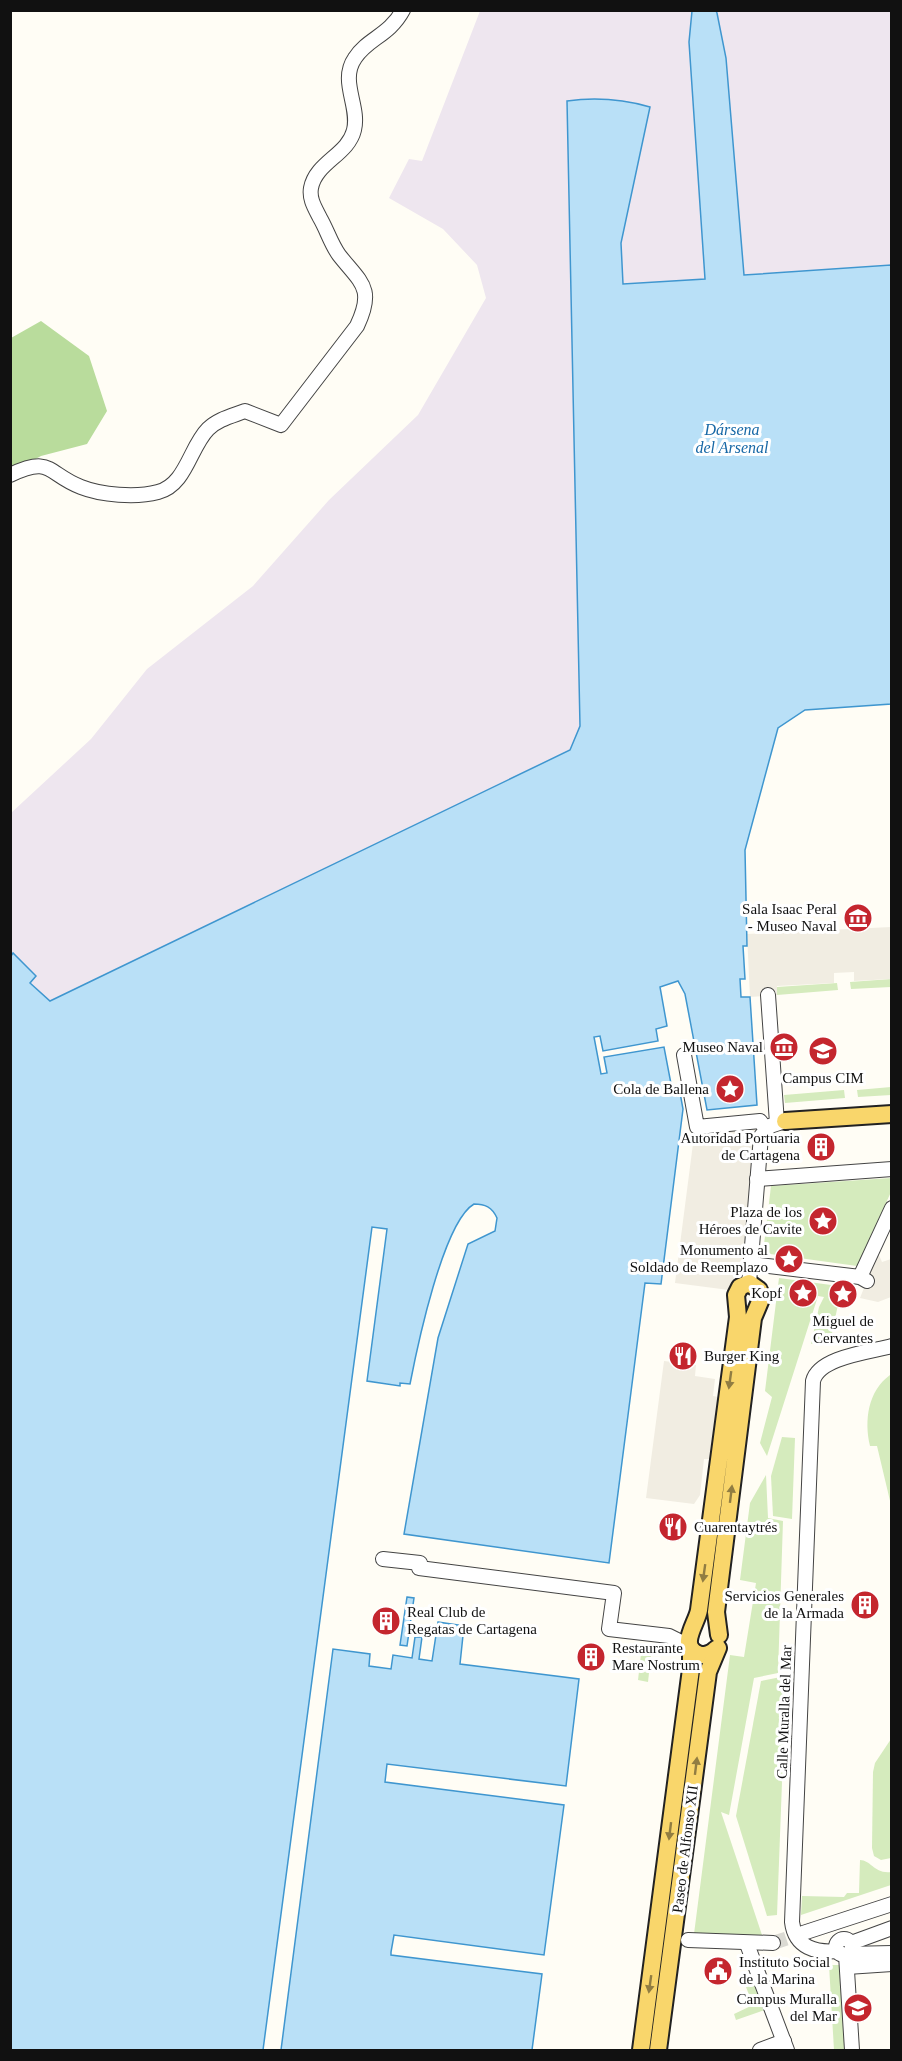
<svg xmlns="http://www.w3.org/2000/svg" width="902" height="2061" viewBox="0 0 902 2061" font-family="'Times New Roman',serif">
	<rect width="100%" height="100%" fill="#fffdf5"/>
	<polygon fill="#eee6ef" points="480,11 891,11 891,265 744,275 743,257 705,279 623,284 580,726 570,750 50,1002 30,983 36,976 11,956 11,813 91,739 147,669 253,586 329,500 418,415 486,298 477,265 443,229 389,198 409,159 422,161"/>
	<g fill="#d5ebbd">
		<polygon points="891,979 891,987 851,989 850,982"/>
		<polygon points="837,983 838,990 777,995 777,987"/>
		<polygon points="891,1087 891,1095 858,1097 857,1090"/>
		<polygon points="844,1090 845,1098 785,1103 784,1095"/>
		<polygon points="891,1178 891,1192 857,1266 763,1253 771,1186"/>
		<polygon points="779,1278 846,1287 844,1295 840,1295 831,1338 811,1344 819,1307 824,1297 818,1296 767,1456 760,1443 772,1397 765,1391"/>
		<path d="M 890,1375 L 892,1378 L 891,1505 L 877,1446 L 870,1446 C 864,1420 868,1391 890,1375 Z"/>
		<polygon points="782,1437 795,1438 792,1519 773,1516 771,1476"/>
		<polygon points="766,1475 768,1518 783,1521 778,1673 754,1678 729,1815 721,1812 763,1938 694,1934 730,1655 744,1657 756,1583 740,1580 750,1503"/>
		<polygon points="641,1654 651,1655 648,1682 638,1680"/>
		<polygon points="786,1676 777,1915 767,1916 736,1816 761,1681"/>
		<polygon points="891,1739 891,1858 881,1860 874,1856 872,1848 873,1772 875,1763"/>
		<path d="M 860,1860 C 871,1860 874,1874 891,1872 L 891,1885 L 801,1915 L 802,1896 L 844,1897 L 847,1893 L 859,1893 Z"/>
		<polygon points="829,1965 840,1965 845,2050 834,2050"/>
		<polygon points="754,1983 765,2010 736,2020 734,2014 753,2005 746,1987"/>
	</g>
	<polygon fill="#b9dc9c" points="41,321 89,356 107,411 87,444 41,456 11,472 11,338"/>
	<g fill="#f1ede2">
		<polygon points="891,927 891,979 854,981 854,972 834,973 834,983 777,986 777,995 750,997 747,934"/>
		<polygon points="760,1121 751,1264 740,1262 729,1290 675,1283 694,1136 697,1127"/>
		<polygon points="878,1253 882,1262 891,1259 891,1297 878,1302 860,1298"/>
		<polygon points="664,1361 696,1365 695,1376 715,1379 713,1396 718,1397 709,1459 704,1459 700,1495 694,1504 646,1498"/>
	</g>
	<g fill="#b9e0f7" stroke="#3f96cf" stroke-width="1.5">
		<path d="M 692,11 L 716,11 L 717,13 L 726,58 L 744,275 L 891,265 L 891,704 L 805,710 L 778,728 L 745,850 L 747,946 L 743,946 L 745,979 L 740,979 L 741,997 L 750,997 L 757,1105 L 707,1110 L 685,994 L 678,981 L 660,987 L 667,1026 L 656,1029 L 658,1041 L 603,1051 L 600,1036 L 594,1037 L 601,1074 L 607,1073 L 604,1057 L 664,1047 L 672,1089 L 679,1087 L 683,1109 L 661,1284 L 645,1283 L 609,1563 L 404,1534 L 438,1338 L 468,1244 L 495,1231 L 497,1218 C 492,1207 485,1204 474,1204 C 443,1222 417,1348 410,1384 L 400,1383 L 400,1386 L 367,1381 L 387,1229 L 372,1227 L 263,2050 L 11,2050 L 11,956 L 13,953 L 36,976 L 30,983 L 50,1001 L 570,750 L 580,726 L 567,101 C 596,97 622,99 650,107 L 621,243 L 623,284 L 705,279 L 689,42 Z"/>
		<polygon points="407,1597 414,1598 407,1646 400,1645"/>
		<polygon points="438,1622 464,1626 460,1664 579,1679 566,1786 387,1764 385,1782 564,1805 544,1955 394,1935 391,1952 391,1955 542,1974 532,2050 281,2050 333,1649 370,1654 369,1666 391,1669 393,1655 412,1658 415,1637 422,1637 419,1659 432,1661"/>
	</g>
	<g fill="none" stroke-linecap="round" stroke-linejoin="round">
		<polyline stroke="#dbdad3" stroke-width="14" stroke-dasharray="14 7" stroke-linecap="butt" points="773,1943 803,1933"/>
		<g stroke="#444" stroke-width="16">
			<g id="minor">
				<path d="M 10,475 C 52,455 47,474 81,487 C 101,495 136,498 158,492 C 186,485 190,447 208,429 C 218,419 232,416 245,411 L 281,425 L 357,326 C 375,288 361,283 339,255 C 331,244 327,230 320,218 C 315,208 309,199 311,188 C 316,162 348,155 354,130 C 360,106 339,81 355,58 C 368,38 389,36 403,10"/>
				<polyline points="768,995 777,1123"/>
				<polyline points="684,1055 697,1127 760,1121 766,1129"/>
				<polyline points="757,1179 892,1169"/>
				<polyline points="751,1264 860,1277 867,1281"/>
				<polyline points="860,1277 892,1208"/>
				<polyline points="749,1283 761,1136 770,1126 785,1121"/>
				<polyline points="383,1559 420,1563 419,1568 614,1593 609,1629 669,1636 689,1646"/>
				<polyline points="803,1933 892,1904"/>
				<circle cx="844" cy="1947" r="8"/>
				<polyline points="688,1940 773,1943"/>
				<polyline points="851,1943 892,1928"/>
				<polyline points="747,1944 787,2050"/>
				<path d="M 838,1951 C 816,1953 795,1948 792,1922 L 813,1381 C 819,1357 870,1352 892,1346"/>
				<polyline points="847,1954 892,1953"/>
				<polyline points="846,1955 852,2050"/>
				<polyline points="847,1967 892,1964"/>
				<polyline points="760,2050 784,2041"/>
			</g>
		</g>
		<g stroke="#222" stroke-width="20">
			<g id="major">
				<polyline points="785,1121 892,1114"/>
				<path d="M 716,1649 C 711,1654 705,1657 698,1654 C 678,1646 697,1623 699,1610 L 738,1317 L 736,1295 L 740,1287 L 749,1283 L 759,1290 L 761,1299 L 753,1318 L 716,1612 L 719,1635"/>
				<polyline points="641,2050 691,1669 691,1649"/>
				<polyline points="658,2050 708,1672 718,1648"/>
			</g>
		</g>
		<use href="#minor" stroke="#fff" stroke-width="14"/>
		<use href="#major" stroke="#f9d66b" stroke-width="16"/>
	</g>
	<defs><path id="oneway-solid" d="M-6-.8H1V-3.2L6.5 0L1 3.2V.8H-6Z" transform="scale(1.5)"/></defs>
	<g fill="#917d42">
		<use href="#oneway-solid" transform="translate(730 1380) rotate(98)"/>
		<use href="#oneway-solid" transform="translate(731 1494) rotate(-83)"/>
		<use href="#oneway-solid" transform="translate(704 1573) rotate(98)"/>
		<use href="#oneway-solid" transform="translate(696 1766) rotate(-83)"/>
		<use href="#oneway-solid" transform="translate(670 1831) rotate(97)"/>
		<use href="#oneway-solid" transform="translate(650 1984) rotate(98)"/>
	</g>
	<defs>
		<g id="museum-disc" transform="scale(1.5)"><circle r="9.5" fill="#c4262e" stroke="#fff"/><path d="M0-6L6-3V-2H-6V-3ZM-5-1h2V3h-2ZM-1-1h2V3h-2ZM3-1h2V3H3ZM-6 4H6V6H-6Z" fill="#fff"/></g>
		<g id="university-disc" transform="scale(1.5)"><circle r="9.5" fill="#c4262e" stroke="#fff"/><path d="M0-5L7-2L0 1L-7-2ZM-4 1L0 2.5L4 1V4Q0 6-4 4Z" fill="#fff"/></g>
		<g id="sight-disc" transform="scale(1.5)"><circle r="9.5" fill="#c4262e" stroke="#fff"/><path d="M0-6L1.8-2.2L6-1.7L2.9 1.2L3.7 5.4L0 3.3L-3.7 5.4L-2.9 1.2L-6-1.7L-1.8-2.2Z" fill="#fff"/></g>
		<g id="building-disc" transform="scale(1.5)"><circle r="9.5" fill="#c4262e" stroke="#fff"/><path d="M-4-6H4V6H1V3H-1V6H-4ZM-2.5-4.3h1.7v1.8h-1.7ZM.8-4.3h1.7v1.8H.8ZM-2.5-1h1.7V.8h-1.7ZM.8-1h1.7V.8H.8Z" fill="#fff"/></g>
		<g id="restaurant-disc" transform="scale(1.5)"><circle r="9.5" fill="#c4262e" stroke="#fff"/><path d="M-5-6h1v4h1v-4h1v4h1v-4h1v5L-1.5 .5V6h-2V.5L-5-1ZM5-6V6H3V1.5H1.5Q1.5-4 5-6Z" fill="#fff"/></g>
		<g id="civic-disc" transform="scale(1.5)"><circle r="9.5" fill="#c4262e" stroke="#fff"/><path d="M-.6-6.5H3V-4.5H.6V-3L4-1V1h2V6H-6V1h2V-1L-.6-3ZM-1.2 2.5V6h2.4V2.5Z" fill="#fff"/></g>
	</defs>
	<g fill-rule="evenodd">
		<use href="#museum-disc" x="858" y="918"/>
		<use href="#museum-disc" x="784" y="1047"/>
		<use href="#university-disc" x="823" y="1051"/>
		<use href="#sight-disc" x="730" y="1089"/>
		<use href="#building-disc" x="821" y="1147"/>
		<use href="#sight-disc" x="823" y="1221"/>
		<use href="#sight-disc" x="789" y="1259"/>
		<use href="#sight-disc" x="803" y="1293"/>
		<use href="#sight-disc" x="843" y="1294"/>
		<use href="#restaurant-disc" x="683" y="1356"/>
		<use href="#restaurant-disc" x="673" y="1527"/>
		<use href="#building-disc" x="865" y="1605"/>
		<use href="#building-disc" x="386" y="1621"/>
		<use href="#building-disc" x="591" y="1657"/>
		<use href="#civic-disc" x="718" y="1971"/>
		<use href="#university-disc" x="858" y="2008"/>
	</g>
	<g text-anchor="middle" stroke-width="6" stroke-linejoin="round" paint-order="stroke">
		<g font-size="15" fill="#111" stroke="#fff" text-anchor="end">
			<text x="837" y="914">Sala Isaac Peral<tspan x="837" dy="17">- Museo Naval</tspan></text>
			<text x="763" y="1052">Museo Naval</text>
			<text x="823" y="1083" text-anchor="middle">Campus CIM</text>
			<text x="709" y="1094">Cola de Ballena</text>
			<text x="800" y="1143">Autoridad Portuaria<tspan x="800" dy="17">de Cartagena</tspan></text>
			<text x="802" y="1217">Plaza de los<tspan x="802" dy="17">Héroes de Cavite</tspan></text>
			<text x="768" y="1255">Monumento al<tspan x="768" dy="17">Soldado de Reemplazo</tspan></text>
			<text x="782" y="1298">Kopf</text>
			<text x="843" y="1326" text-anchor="middle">Miguel de<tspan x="843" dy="17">Cervantes</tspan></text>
			<text x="704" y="1361" text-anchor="start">Burger King</text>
			<text x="694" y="1532" text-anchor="start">Cuarentaytrés</text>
			<text x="844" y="1601">Servicios Generales<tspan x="844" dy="17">de la Armada</tspan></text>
			<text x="407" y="1617" text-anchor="start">Real Club de<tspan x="407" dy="17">Regatas de Cartagena</tspan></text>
			<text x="612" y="1653" text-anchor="start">Restaurante<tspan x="612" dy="17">Mare Nostrum</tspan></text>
			<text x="739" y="1967" text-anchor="start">Instituto Social<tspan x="739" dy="17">de la Marina</tspan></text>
			<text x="837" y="2004">Campus Muralla<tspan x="837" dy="17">del Mar</tspan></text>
		</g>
		<g font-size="15" fill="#111" stroke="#fff">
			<text transform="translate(784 1712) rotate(-88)" y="5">Calle Muralla del Mar</text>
			<text transform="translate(685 1849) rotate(-83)" y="5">Paseo de Alfonso XII</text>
		</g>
		<g font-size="16" font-style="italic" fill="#1768a6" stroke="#fff">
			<text x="732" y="435">Dársena<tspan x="732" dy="18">del Arsenal</tspan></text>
		</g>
	</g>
	<rect width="902" height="2061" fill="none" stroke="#111111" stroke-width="24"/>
</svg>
